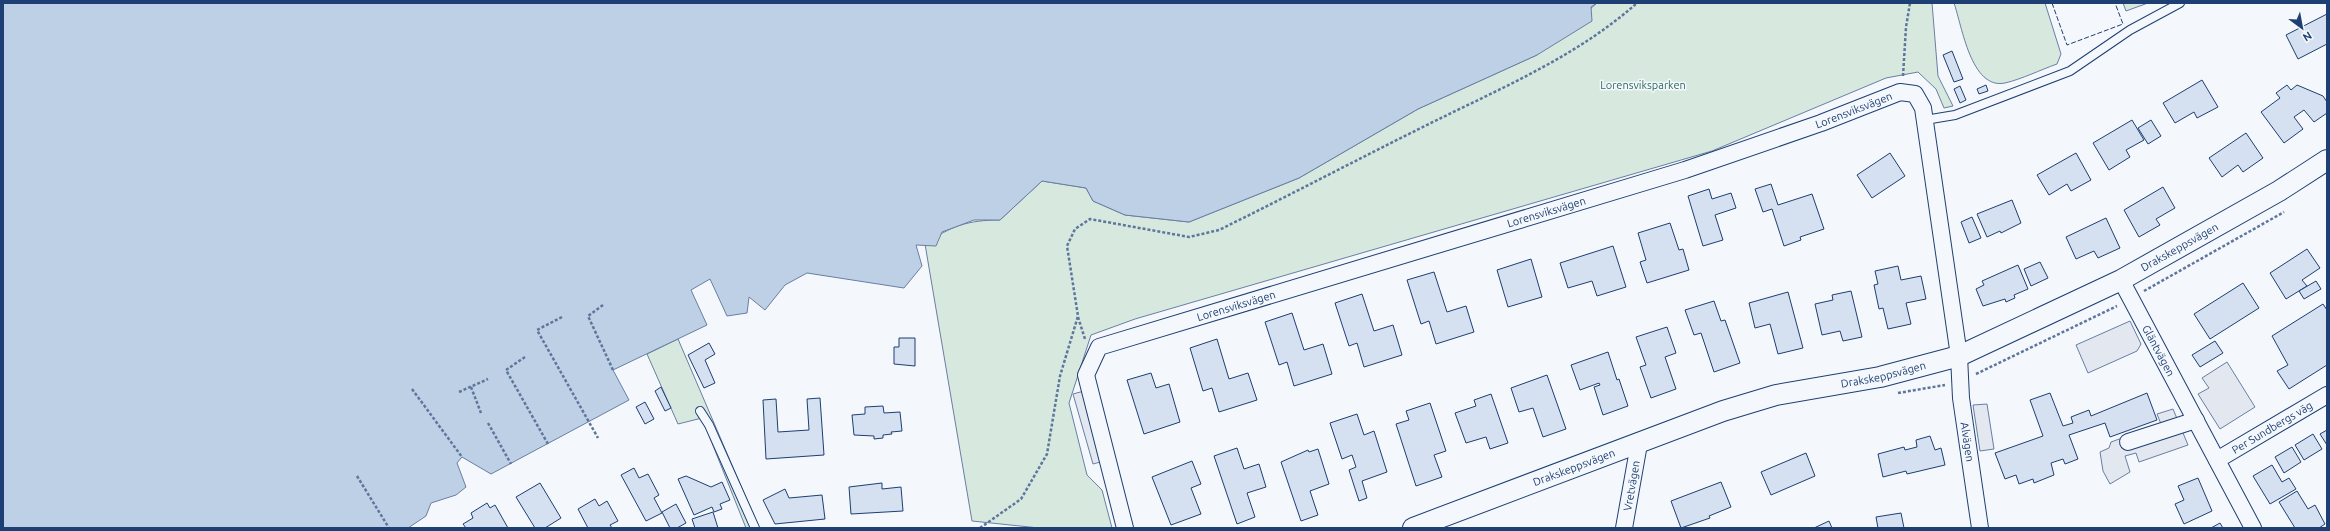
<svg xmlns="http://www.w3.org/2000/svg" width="2330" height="531" viewBox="0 0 2330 531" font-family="Ubuntu,sans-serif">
	<rect width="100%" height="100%" fill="#f4f7fb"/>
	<g fill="#d7e8df" stroke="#687fa3">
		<path d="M 1597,3 L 1932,3 L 1938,76 L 1953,106 L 1944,108 L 1936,89 L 1918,72 L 1886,78 L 1712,151 L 1135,319 L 1091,335 L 1069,403 L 1087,475 L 1102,490 L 1112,528 L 1039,528 L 972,521 L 925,244 C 951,226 968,220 1000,220 L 1042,181 L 1086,188 L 1093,201 L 1125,215 L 1189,222 L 1299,178 L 1418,109 L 1537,55 Z"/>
		<path d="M 1954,3 L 2045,3 L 2061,54 L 2057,64 C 2040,70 2022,79 2005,83 C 1971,90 1962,26 1954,3 Z"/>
		<polygon points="2123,3 2148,3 2126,11"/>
		<polygon points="678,339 759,528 746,528 702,418 678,424 647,354"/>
	</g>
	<g fill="#e3e8f0" stroke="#687fa3">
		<polygon points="2130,321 2141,344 2137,351 2088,373 2076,345"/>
		<polygon points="2227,362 2255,407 2220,429 2198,394 2209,388 2202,378"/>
		<polygon points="1084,391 1104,461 1093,464 1073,394"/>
		<polygon points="1987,404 1994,449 1980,451 1973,405"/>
		<polygon points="2173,409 2188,445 2139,462 2136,453 2125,456 2130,472 2110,484 2103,471 2100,452 2109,448 2111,442 2161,424 2157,414"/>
	</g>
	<polygon fill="#bed0e5" stroke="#687fa3" points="3,3 1597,3 1591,7 1592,21 1537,55 1418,109 1299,178 1189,222 1125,215 1093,201 1086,188 1042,181 1000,220 974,220 942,232 936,246 916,245 922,266 904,288 807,273 785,285 765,310 749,297 747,313 727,316 710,279 691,290 707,325 613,370 629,400 491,474 462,457 457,463 466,487 456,495 431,503 426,516 408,528 3,528"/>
	<g fill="#d5e0f0" stroke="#1d3f73">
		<polygon points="2327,14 2327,44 2298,59 2286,35"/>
		<polygon points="1952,51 1963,79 1954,82 1943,55"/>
		<polygon points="2202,80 2218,107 2197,118 2194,112 2175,123 2163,103"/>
		<polygon points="1986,85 1988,91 1979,94 1977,89"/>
		<polygon points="2287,85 2291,90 2297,85 2323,96 2327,102 2327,113 2314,122 2304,110 2294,117 2303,129 2284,143 2261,112 2280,98 2276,93"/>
		<polygon points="1960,86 1966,100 1960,103 1954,89"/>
		<polygon points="2132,120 2144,140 2126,150 2130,157 2109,170 2093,143"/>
		<polygon points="2151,120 2161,136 2148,144 2138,128"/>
		<polygon points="2246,133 2263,158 2243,172 2238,165 2222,177 2209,158"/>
		<polygon points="1890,153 1905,176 1872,198 1857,175"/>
		<polygon points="2076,153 2091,180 2071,191 2067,184 2049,195 2037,175"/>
		<polygon points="1771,184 1778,205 1812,194 1824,229 1800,237 1801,240 1784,246 1772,209 1763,212 1755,189"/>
		<polygon points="2163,187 2175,208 2156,219 2160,225 2139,237 2124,210"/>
		<polygon points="1709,189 1712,199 1731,193 1736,208 1715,215 1723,240 1703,246 1688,196"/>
		<polygon points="2012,200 2021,223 2001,233 2000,231 1987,237 1977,214"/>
		<polygon points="1972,217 1981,238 1969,243 1961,222"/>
		<polygon points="2106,218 2120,248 2098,258 2094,251 2076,259 2066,237"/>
		<polygon points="1670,223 1679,250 1683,249 1689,270 1647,283 1640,262 1646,260 1638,233"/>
		<polygon points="1613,246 1626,287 1597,296 1592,281 1568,288 1560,263"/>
		<polygon points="2307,249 2320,268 2302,280 2307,286 2286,299 2270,273"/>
		<polygon points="1531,259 1542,297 1508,307 1497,270"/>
		<polygon points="2040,262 2048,278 2031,286 2024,269"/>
		<polygon points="2018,265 2028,289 2014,295 2015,298 2006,302 2005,299 1983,306 1976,289 1984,285 1982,281"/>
		<polygon points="1898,266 1901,280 1921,276 1926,299 1906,303 1911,324 1888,329 1883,308 1879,309 1874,285 1878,284 1875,271"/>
		<polygon points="1434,272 1447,312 1466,306 1474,332 1436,344 1429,321 1421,324 1407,280"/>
		<polygon points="2316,281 2321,289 2304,299 2299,291"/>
		<polygon points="2243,283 2259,308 2210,339 2194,314"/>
		<polygon points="1851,291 1862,337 1843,341 1840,331 1822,335 1815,304 1833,300 1832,295"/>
		<polygon points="1788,292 1803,348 1778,354 1770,324 1755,328 1749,303"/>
		<polygon points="1362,294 1374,331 1393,325 1402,355 1364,367 1357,343 1349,346 1335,303"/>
		<polygon points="1714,301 1721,321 1725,320 1740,363 1714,372 1701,333 1694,335 1685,310"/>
		<polygon points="2323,304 2327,310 2327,365 2289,389 2277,371 2288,365 2272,336"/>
		<polygon points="1292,313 1304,350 1323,344 1332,374 1294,386 1287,362 1279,365 1265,322"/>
		<polygon points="1667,327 1676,353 1665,357 1676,389 1651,398 1640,367 1646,365 1636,337"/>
		<polygon points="899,338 915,338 915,366 894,364 894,347 899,347"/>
		<polygon points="1217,339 1229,379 1248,373 1257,400 1219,412 1212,388 1203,391 1190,348"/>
		<polygon points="2215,341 2223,353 2200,367 2192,355"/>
		<polygon points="709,343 715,354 705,360 715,383 704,388 688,355"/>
		<polygon points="1608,352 1617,380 1619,379 1628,406 1603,415 1594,387 1600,385 1599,383 1580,390 1571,365"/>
		<polygon points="1151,373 1156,388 1169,384 1180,422 1144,434 1127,380"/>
		<polygon points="1547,375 1566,429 1543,437 1533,408 1519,412 1511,388"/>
		<polygon points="661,387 671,408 665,411 655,391"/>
		<polygon points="2050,393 2063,426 2073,423 2071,417 2089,410 2091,416 2147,393 2157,420 2110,437 2105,423 2069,435 2078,459 2065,464 2063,459 2051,463 2054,475 2034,483 2033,479 2019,484 2016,475 2005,479 1995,453 2043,436 2030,400"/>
		<polygon points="1491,394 1508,443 1490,449 1486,437 1466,443 1455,413 1476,406 1474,400"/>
		<polygon points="820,398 824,455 766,459 763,400 776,399 778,432 809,430 807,399"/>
		<polygon points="645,402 654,419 645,424 636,407"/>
		<polygon points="1430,403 1446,451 1434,455 1442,477 1416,486 1396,424 1409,420 1406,411"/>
		<polygon points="883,406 884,413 900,412 902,431 891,432 892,434 883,435 883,438 874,439 874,436 854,435 852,415 865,414 865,407"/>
		<polygon points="1357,414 1364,435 1374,431 1387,472 1362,481 1367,498 1359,501 1349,470 1356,467 1352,455 1342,459 1330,423"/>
		<polygon points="2327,430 2327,445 2320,434"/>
		<polygon points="2313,434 2322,449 2304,460 2295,445"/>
		<polygon points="1930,436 1935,450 1941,448 1945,465 1907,474 1906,471 1883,477 1878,454 1904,447 1905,450 1917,447 1916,440"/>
		<polygon points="2292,447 2301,462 2284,473 2275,457"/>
		<polygon points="1237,448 1244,469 1259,464 1266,487 1247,493 1255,517 1237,524 1214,456"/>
		<polygon points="1318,449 1329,484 1310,491 1318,515 1301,521 1281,462 1308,450 1309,452"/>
		<polygon points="1806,453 1815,476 1771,495 1761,472"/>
		<polygon points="1192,461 1201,484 1191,488 1201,514 1171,525 1152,477"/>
		<polygon points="2272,465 2282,482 2289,478 2296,489 2270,504 2253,476"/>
		<polygon points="634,468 639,478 648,474 659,495 654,498 662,513 646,521 621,475"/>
		<polygon points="686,476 711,487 722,482 730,500 720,504 722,509 714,512 712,507 694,515 678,479"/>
		<polygon points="2198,478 2212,511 2184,524 2175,504 2184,500 2178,486"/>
		<polygon points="1721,482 1731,507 1709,516 1710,518 1681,528 1671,501"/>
		<polygon points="540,483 561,518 545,528 535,528 516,497"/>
		<polygon points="882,483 882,489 901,487 903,511 851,514 849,487"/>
		<polygon points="785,489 789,498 822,495 825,519 775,524 763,500"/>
		<polygon points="2297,491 2308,509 2315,505 2325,524 2319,528 2295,528 2279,502"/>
		<polygon points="595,499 599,506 607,501 618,521 610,525 612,528 588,528 578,509"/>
		<polygon points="487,503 490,508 495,505 508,528 466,528 463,524 473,518 471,513"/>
		<polygon points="676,504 686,523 677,528 670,528 662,512"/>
		<polygon points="713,512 718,528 695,528 692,519"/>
		<polygon points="1901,513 1904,528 1878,528 1876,517"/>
		<polygon points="1829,521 1832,528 1814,528"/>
		<polygon points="2220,523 2223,528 2211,528"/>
	</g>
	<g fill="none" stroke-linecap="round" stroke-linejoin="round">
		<g stroke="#1d3f73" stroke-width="10">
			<g id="service">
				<polyline points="1925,120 1955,115 2070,71 2130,30 2180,3"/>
				<polyline points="700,411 709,425 755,528"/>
			</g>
		</g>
		<g stroke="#1d3f73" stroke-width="18">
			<g id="minor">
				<path id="s1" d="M 2121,280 L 2253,528"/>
				<polyline points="2128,442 2196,420"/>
				<path id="s2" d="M 2217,460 L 2327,395"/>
				<path id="s3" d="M 1125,528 L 1086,375 L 1099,347 L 1685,170 L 1821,123 L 1900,92 L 1915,94 L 1923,108 L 1959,356 L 1961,398 L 1980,528"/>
				<path id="s4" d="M 1624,528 L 1639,444"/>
			</g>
		</g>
		<g stroke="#1d3f73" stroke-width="22">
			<g id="tertiary">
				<path id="s5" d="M 1413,528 L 1723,411 L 1776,395 L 1880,377 L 1959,356 L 2121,280 L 2279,191 L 2327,160"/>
			</g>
		</g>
		<g stroke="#5e769c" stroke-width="2.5" stroke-dasharray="3 2" stroke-linecap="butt">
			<polyline points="1903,76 1906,27 1910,3"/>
			<polyline points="2144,291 2284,212"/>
			<polyline points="603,305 588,316 613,370"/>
			<polyline points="562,317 537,330 598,438"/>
			<polyline points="1078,317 1085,339"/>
			<polyline points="525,357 506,370 548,444"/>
			<polyline points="1976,374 2117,306"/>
			<polyline points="471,387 481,413"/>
			<polyline points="412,389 462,457"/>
			<polyline points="459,392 488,379"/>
			<polyline points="1898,393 1945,385"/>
			<polyline points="488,423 511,464"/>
			<polyline points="357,476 389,528"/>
			<path d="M 980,528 L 1021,499 L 1047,454 L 1060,376 L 1078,316 L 1067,246 L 1075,229 L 1090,219 L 1189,237 L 1219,230 C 1292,194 1364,156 1437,120 C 1506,86 1580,54 1637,3"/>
		</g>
		<use href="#service" stroke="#f4f7fb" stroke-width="8"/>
		<use href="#minor" stroke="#f4f7fb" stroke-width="16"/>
		<use href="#tertiary" stroke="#f4f7fb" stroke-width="20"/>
		<polyline stroke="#1d3f73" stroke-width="1" stroke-dasharray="5 2" stroke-linecap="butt" points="2052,3 2067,45 2123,24 2115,3"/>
	</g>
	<g text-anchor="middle" stroke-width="3" stroke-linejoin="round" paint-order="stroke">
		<g font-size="11" fill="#2c6c60" stroke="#f4f7fb">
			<text x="1643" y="89">Lorensviksparken</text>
		</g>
		<g font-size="11" fill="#1d3f73" stroke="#f4f7fb">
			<text dy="4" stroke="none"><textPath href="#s3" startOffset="980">Lorensviksvägen</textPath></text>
			<text dy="4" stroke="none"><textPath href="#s3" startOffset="656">Lorensviksvägen</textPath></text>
			<text dy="4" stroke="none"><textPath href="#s5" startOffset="820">Drakskeppsvägen</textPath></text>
			<text dy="4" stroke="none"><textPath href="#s3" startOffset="332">Lorensviksvägen</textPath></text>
			<text dy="4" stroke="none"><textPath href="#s1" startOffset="80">Gläntvägen</textPath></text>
			<text dy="4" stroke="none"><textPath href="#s5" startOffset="496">Drakskeppsvägen</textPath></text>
			<text dy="4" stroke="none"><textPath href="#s2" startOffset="64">Per Sundbergs väg</textPath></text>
			<text dy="4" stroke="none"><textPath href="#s3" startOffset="1398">Alvägen</textPath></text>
			<text dy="4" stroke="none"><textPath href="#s5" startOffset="172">Drakskeppsvägen</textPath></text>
			<text dy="4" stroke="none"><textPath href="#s4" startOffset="43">Vretvägen</textPath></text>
		</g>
	</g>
	<rect width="2330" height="531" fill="none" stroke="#1d3f73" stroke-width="8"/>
	<g transform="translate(2302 28) rotate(148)" stroke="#f4f7fb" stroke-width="3" paint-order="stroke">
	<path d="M0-3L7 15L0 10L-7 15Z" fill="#1d3f73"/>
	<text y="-6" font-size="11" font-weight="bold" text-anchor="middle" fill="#1d3f73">N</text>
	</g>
</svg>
